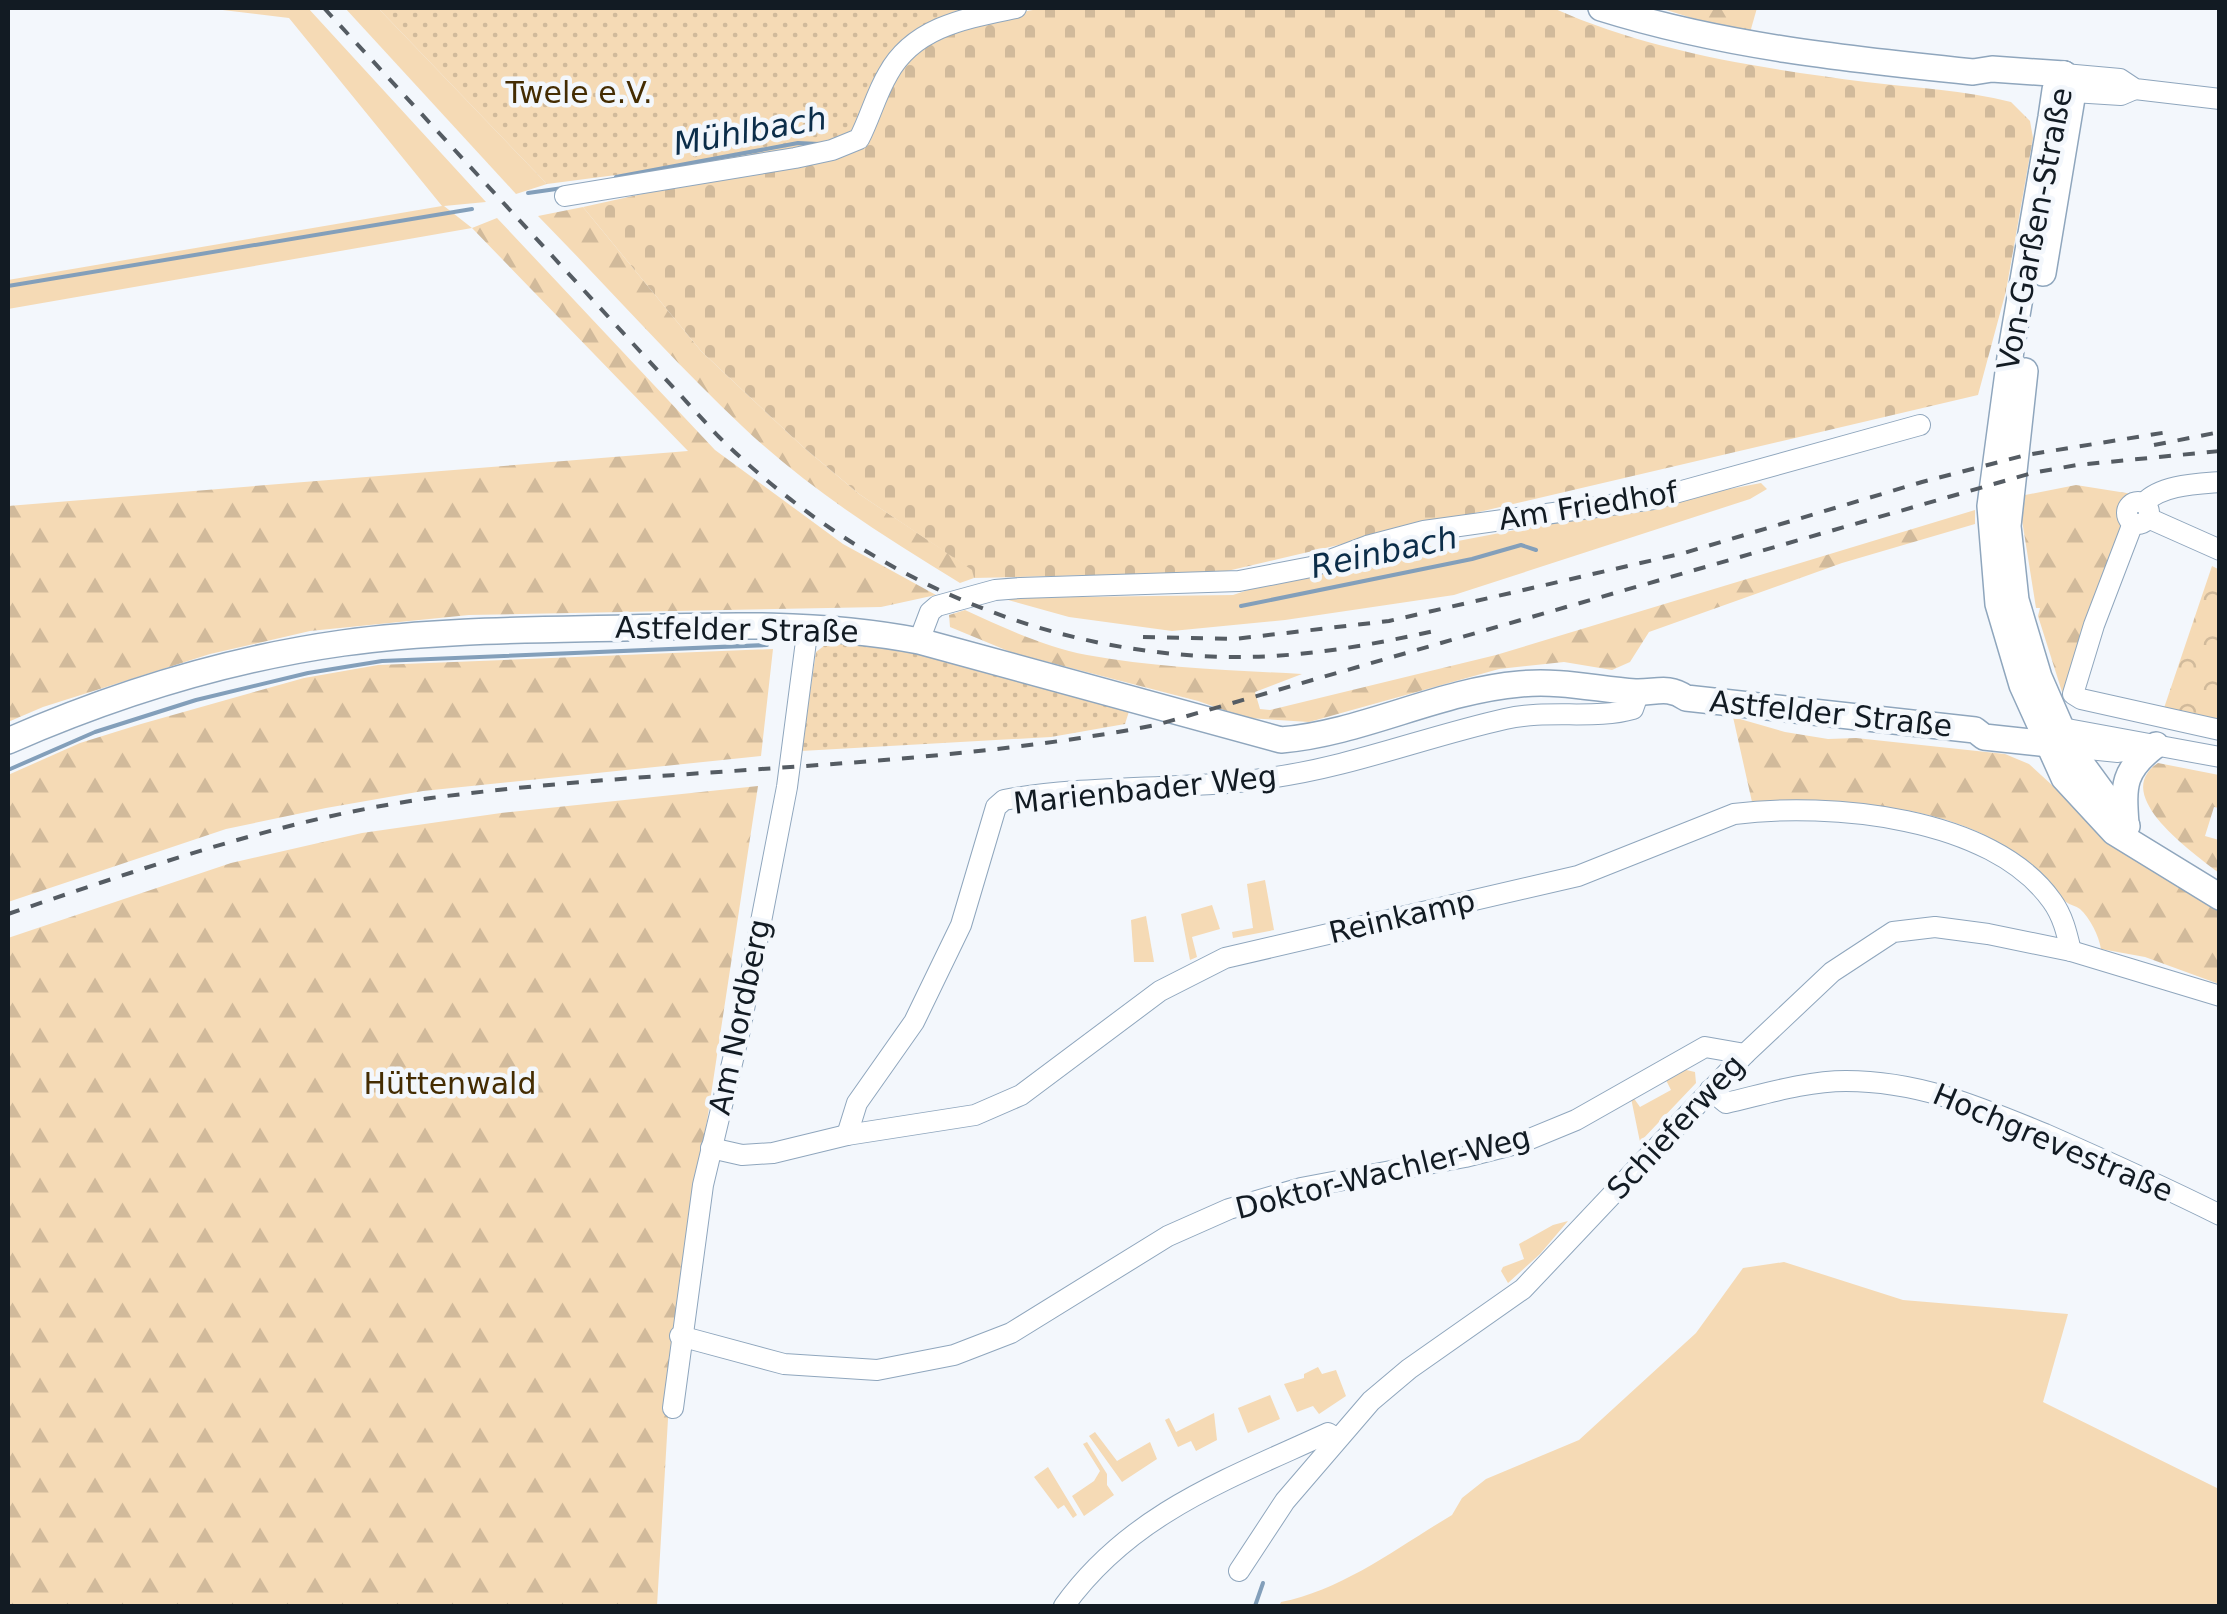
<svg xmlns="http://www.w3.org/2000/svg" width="2227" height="1614" viewBox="0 0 2227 1614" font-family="'DejaVu Sans',sans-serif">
	<defs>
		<pattern id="forest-firs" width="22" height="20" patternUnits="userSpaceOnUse" patternTransform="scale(2.5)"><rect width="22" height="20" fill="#f5dab5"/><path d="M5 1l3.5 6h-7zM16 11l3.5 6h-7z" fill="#d1ba9b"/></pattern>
		<pattern id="cemetery-stones" width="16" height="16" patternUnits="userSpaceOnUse" patternTransform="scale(2.5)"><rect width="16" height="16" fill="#f5dab5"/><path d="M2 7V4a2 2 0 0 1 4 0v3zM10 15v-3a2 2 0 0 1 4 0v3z" fill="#d1ba9b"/></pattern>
		<pattern id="park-crowns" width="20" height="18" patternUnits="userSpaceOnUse" patternTransform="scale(2.5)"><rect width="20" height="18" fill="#f5dab5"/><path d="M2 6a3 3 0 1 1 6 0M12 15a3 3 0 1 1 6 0" fill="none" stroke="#d1ba9b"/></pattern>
		<pattern id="garden-dots" width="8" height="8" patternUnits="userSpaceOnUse" patternTransform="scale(2.5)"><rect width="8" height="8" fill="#f5dab5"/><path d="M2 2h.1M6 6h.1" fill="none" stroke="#d1ba9b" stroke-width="1.8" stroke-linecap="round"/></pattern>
	</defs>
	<rect width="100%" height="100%" fill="#f3f7fc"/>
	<g fill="#f5dab5">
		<polygon points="206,8 308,8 486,202 444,206 472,228 8,309 8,280 442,206 289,18"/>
		<polygon points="345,8 378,8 547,184 516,194"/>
		<polygon points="1761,483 1767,489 1750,499 1454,595 1285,620 1172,631 1069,617 1001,598 1233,595 1311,569"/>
		<polygon points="1265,880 1274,930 1233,938 1232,932 1253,928 1247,884"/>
		<polygon points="1212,905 1220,929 1192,937 1197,957 1190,960 1181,914"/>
		<polygon points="1146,916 1154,962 1134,962 1131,920"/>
		<polygon points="1682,1069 1695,1072 1696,1083 1640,1142 1631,1098 1633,1097 1640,1107 1671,1090 1665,1078"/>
		<polygon points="1568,1221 1540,1254 1508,1283 1501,1271 1503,1267 1524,1259 1519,1244 1553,1225"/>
		<path d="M 1784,1262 L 1903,1300 L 2068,1314 L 2043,1402 L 2219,1489 L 2219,1606 L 1279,1606 L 1281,1602 C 1343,1590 1398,1547 1452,1515 L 1462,1498 L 1486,1479 L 1579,1440 L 1696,1333 L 1743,1268 Z"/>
		<polygon points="1318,1367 1322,1374 1336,1370 1346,1396 1319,1414 1313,1406 1297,1412 1284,1384 1304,1378 1304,1374"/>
		<polygon points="1270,1395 1280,1419 1248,1433 1238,1408"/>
		<polygon points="1214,1413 1217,1440 1196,1451 1191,1441 1178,1447 1165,1420 1169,1418 1176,1432"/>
		<polygon points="1095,1432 1117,1461 1150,1442 1157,1459 1122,1482 1089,1436"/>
		<polygon points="1087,1442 1107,1474 1107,1485 1114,1495 1084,1516 1072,1496 1094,1481 1100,1471 1083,1444"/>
		<polygon points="1048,1467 1077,1515 1073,1518 1064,1505 1058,1509 1034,1477"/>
	</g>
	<g fill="url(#forest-firs)">
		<polygon points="1660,8 1757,8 1749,36"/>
		<path d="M 583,207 L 701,351 L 802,446 L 859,494 L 973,570 L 974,578 L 960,583 C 883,536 807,488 742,426 C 671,359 606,285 538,216 Z"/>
		<polygon points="497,218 715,450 843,544 936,595 881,607 469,615 310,631 210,654 43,707 8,722 8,506 688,451 472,228"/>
		<polygon points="2076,485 2139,495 2063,695 2038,616 2040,608 2036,608 2022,520 2025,495"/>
		<path d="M 1975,510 L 1975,524 L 1842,563 L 1649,632 L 1630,662 L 1612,670 L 1564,662 L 1499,669 L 1309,722 L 1247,718 L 1198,701 L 1013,653 L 950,627 L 949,615 L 965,610 C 1004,628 1045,647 1087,655 C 1157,668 1231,670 1302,674 L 1255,692 L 1260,709 L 1270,710 L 1496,655 Z"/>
		<polygon points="773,649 761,756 423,791 326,808 226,829 8,902 8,775 80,743 141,724 304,678 378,665"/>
		<path d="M 1733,717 L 1785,732 L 1828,739 L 1856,738 L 2005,754 L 2029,764 L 2053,786 L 2061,787 L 2219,905 L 2219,984 L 2145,957 L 2101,949 C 2099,936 2090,918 2080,909 C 2076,906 2070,905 2066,902 C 2048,887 2037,868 2017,854 C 1940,800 1842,802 1752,802 Z"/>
		<path d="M 2158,763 L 2219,775 L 2219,808 L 2214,807 L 2205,836 L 2219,840 L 2219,873 C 2195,854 2109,795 2158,763 Z"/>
		<polygon points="758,786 672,1351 657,1606 8,1606 8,938 231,863 362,833 501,813"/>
	</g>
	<path fill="url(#cemetery-stones)" d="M 1044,8 L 1553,8 C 1651,52 1760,68 1866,82 C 1914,88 1965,90 2011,102 L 2030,121 L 2033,138 L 2006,291 L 1978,395 L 1223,572 L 974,578 L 972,570 L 859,494 L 802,446 L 701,351 L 583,207 L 833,152 L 890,73 L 948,25 Z"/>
	<polygon fill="url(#park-crowns)" points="2212,566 2220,570 2219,727 2162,714"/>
	<g fill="url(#garden-dots)">
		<polygon points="378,8 998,8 914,40 858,137 832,147 547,184"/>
		<polygon points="829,642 890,647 1016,681 1131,705 1125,724 1051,737 801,751 816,652"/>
	</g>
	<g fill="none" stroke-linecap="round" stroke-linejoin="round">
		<g stroke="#839fba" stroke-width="4">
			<polyline points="616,177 798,143 819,144"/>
			<polyline points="528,193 563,188"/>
			<polyline points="8,286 472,209"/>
			<polyline points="1241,606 1472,559 1521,545 1536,550"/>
			<polyline points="8,770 95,732 196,700 308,673 382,661 767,645"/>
			<polyline points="1255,1606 1263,1583"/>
		</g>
		<g stroke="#8fa6bd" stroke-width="22">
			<g id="minor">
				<polyline points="2064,74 2120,79 2135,89 2220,99"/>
				<polyline points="2073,92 2121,95 2135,89"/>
				<path d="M 565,196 L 795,158 L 832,150 L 859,139 C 870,118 876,94 888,74 C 914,26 968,18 1016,8"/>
				<circle cx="2138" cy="513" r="11"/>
				<path d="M 2144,503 C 2161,485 2196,484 2220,482"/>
				<polyline points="2148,518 2220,550"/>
				<polyline points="2133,523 2094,625 2073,694 2081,699 2220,730"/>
				<polyline points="919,641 930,612 937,606 995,590 1020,588 1239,581 1311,567 1367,546 1424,531 1653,499 1920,425"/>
				<polyline points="2062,728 2220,757"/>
				<polyline points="2059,746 2118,752 2149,747"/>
				<path d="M 1710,1090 L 1726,1103 C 1765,1094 1806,1081 1846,1081 C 1919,1081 1979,1107 2045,1134 C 2104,1160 2162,1186 2220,1215"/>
				<path d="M 847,1135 L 857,1103 L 914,1022 L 961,925 L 996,807 L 1004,800 C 1091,784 1182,791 1269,778 C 1350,767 1425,737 1505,719 C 1547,709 1596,720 1633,709 L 1639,692"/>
				<path d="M 711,1148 L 742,1155 L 773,1153 L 847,1135 L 975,1115 L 1021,1095 L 1160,991 L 1225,958 L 1578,876 L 1734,814 C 1829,802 1992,816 2052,901 C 2063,916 2067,934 2071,951"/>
				<polyline points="680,1336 784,1364 877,1370 954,1355 1011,1333 1168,1236 1229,1209 1301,1188 1465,1157 1520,1143 1576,1120 1705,1047 1745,1054"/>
				<polyline points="673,1408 703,1185 740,1030 787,787 808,626"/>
				<polyline points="1239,1571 1285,1501 1371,1401 1409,1369 1523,1289 1745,1054 1832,972 1893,932 1935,927 1988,934 2071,951 2220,996"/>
				<path d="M 1064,1606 C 1131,1513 1228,1479 1328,1433 L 1336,1438"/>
			</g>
		</g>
		<g stroke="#8fa6bd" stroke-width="28">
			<g id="major">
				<path d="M 1601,8 C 1722,46 1847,59 1973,72 L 1992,69 L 2064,74"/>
				<polyline points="2064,74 2055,90 2051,117 2011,350 1990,506 1998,604 2022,685 2064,778 2114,832 2220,897"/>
				<polyline points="2043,273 2073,92 2064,74"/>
				<polyline points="2025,371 2008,526 2016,600 2039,677 2070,748 2127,826"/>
				<path d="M 8,741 C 113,695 229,659 343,643 C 436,630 530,630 623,628 C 723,625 821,622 919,641 L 1281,740 C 1363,733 1438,691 1520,684 C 1559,680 1596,689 1635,692 C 1655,693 1668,685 1686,698 L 1975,730 L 1984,737 L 2049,744"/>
				<path d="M 2126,824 C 2123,785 2123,770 2156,745"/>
			</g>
		</g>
		<use href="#minor" stroke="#fff" stroke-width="20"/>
		<use href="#major" stroke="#fff" stroke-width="25"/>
		<g stroke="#555c63" stroke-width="4" stroke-dasharray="12 12" stroke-linecap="butt">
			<path d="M 324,8 L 718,436 C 855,571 1036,654 1230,657 C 1298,658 1367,646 1434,631"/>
			<polyline points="2154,445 2220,432"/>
			<polyline points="1143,637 1234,639 1389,621 1684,553 1922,482 2026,455 2168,432"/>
			<path d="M 8,914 C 147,867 285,818 431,798 C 672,766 918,771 1156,725 L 2032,473 L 2077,465 L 2220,451"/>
		</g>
	</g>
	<g text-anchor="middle" stroke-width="9" stroke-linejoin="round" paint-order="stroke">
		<g font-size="30" fill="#442c02" stroke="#f3f7fc">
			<text x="579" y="103">Twele e.V.</text>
			<text x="450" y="1094">Hüttenwald</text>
		</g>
		<g font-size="30" fill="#121b23" stroke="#f3f7fc">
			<text transform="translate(2035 229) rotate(-79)" y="10">Von-Garßen-Straße</text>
			<text transform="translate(1588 506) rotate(-9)" y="10">Am Friedhof</text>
			<text transform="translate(737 630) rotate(1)" y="10">Astfelder Straße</text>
			<text transform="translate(1831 714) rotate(6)" y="10">Astfelder Straße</text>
			<text transform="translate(1145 790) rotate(-6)" y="10">Marienbader Weg</text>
			<text transform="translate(1402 917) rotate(-13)" y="10">Reinkamp</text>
			<text transform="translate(740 1017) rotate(-78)" y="10">Am Nordberg</text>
			<text transform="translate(1676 1127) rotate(-47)" y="10">Schieferweg</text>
			<text transform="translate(2053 1143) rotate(23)" y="10">Hochgrevestraße</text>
			<text transform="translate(1383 1173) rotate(-14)" y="10">Doktor-Wachler-Weg</text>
		</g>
		<g font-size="32" font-style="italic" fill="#0b2d49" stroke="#f3f7fc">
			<text transform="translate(750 131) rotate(-10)" y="11">Mühlbach</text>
			<text transform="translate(1384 552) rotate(-12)" y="11">Reinbach</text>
		</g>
	</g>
	<rect width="2227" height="1614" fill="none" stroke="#121b23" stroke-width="20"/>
</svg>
